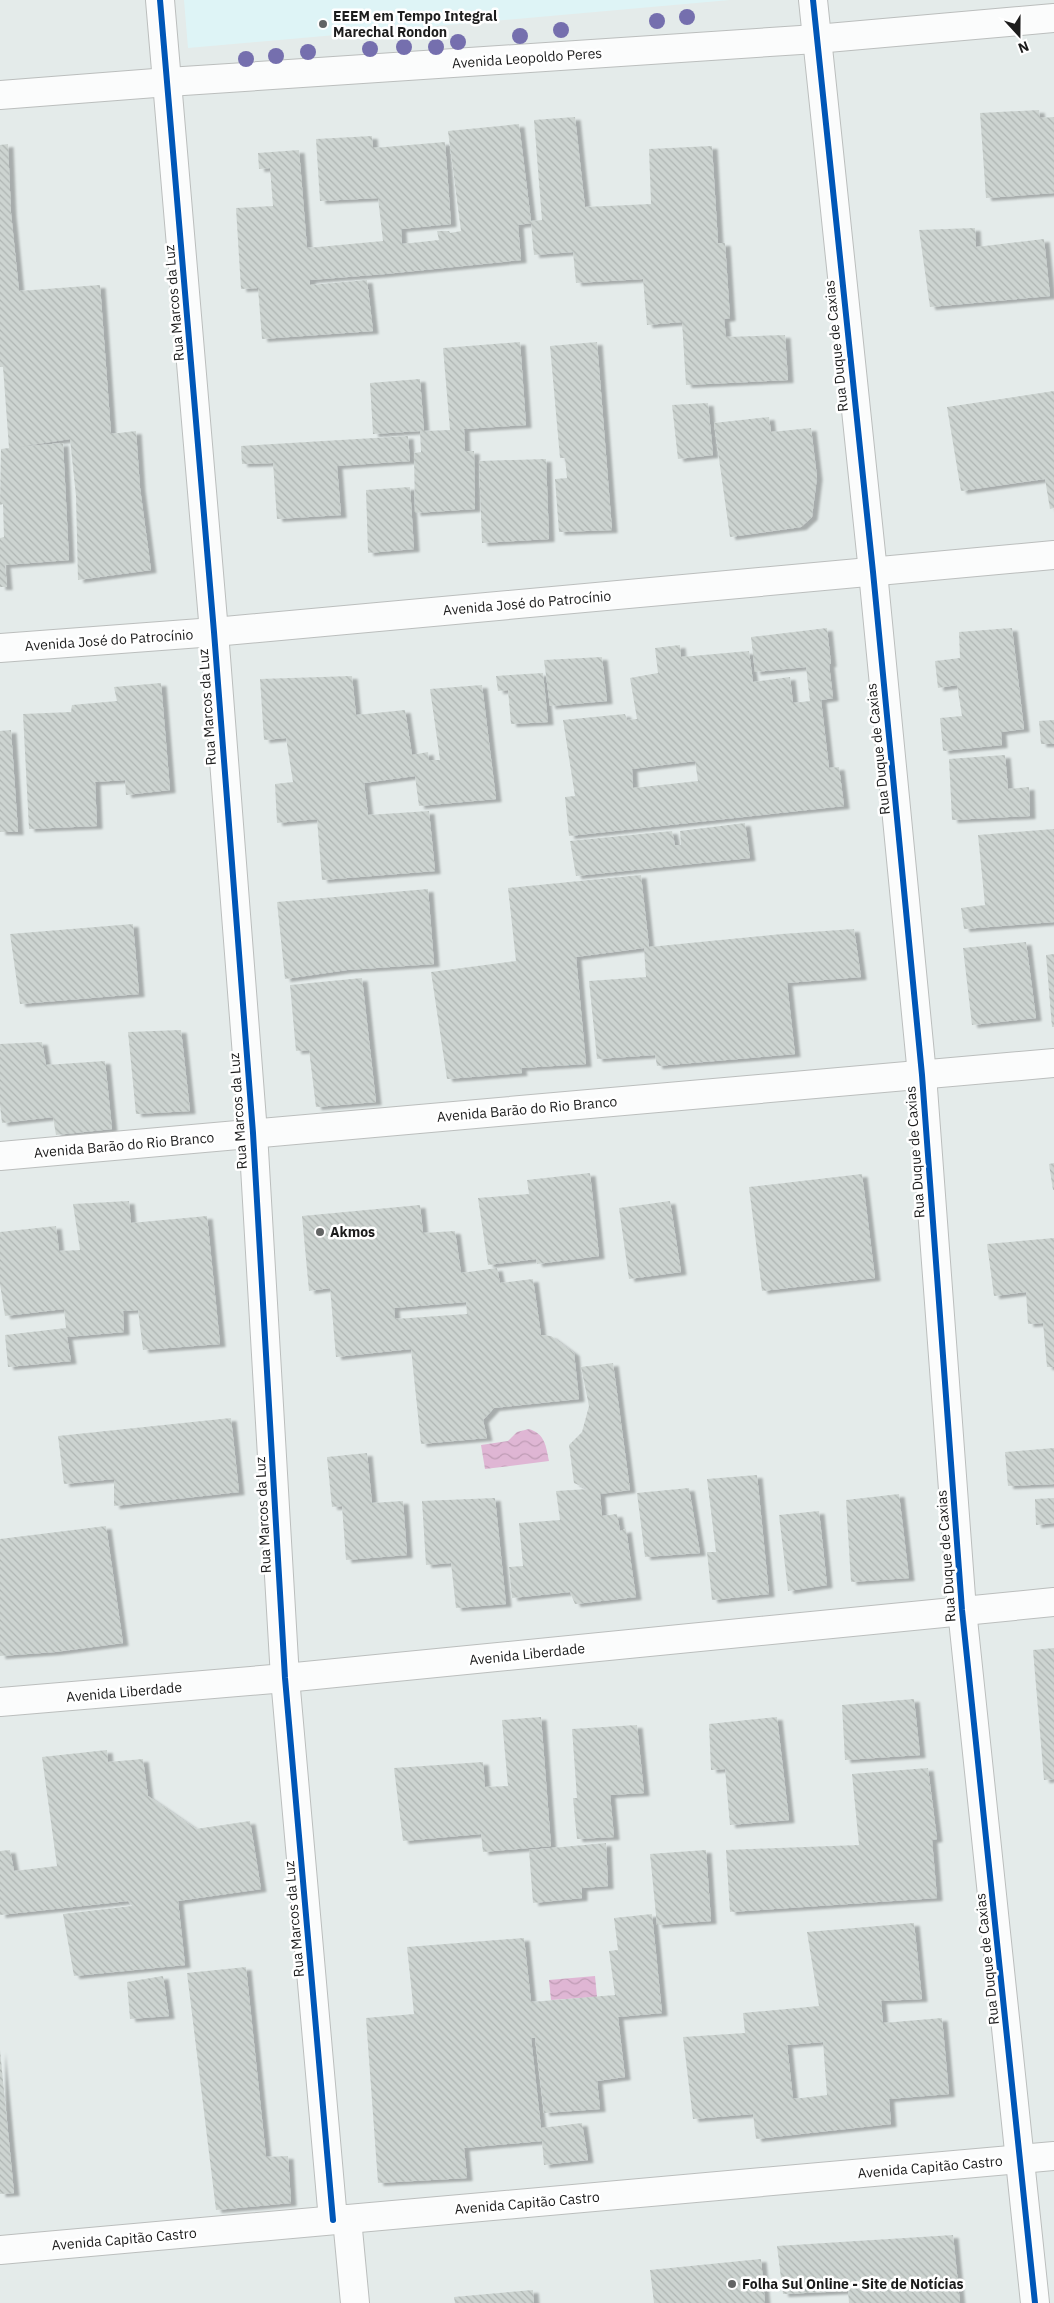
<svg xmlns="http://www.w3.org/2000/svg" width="1054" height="2303" viewBox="0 0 1054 2303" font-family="'IBM Plex Sans',sans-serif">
	<defs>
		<pattern id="water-waves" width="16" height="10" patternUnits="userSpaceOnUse" patternTransform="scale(1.25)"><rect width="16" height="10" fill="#dfb6d4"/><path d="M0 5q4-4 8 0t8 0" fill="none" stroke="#bf9cb5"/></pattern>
		<pattern id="building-back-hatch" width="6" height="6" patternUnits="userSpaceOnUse" patternTransform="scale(1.25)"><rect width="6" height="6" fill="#cdd4d1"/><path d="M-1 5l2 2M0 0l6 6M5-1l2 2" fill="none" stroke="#afb5b3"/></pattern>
		<filter id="shadow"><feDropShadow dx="5.5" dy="3" stdDeviation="1" flood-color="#0004"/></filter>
	</defs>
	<rect width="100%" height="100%" fill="#e4ebea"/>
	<polygon fill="#def4f6" points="184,0 730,0 188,48"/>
	<g fill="url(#water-waves)">
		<path d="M 529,1429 C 545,1434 546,1446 549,1461 L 485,1469 L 481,1445 L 508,1441 L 517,1432 Z"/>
		<polygon points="595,1976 597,1997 551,2000 549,1980"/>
	</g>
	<g fill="url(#building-back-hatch)" fill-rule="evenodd" filter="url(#shadow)">
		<polygon points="1039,110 1040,118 1054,117 1054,193 986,198 980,113"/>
		<polygon points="575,117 585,207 651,204 649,149 712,146 718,243 725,243 730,318 724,319 726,337 785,335 788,380 686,385 682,322 647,325 643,279 576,283 573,252 534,255 531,223 518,225 521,260 385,274 310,280 310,285 367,280 373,331 262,339 258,288 241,289 236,208 273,206 270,168 259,169 258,153 299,150 307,248 383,241 378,198 320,201 316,139 372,136 373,148 445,142 451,224 401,229 402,244 439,240 437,231 449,231 450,233 461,231 448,131 519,124 531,221 542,220 534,120"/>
		<polygon points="8,144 11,213 19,291 100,285 111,434 136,431 140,488 151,570 78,580 76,496 70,439 18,447 63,443 69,560 5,565 7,587 0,587 0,538 4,537 3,504 0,505 1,449 9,448 3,367 0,367 0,145"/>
		<polygon points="975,228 976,247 1044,239 1050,296 930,307 919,230"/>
		<polygon points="520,342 526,425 464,429 465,451 474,451 475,509 415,513 414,453 421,452 420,431 373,434 370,383 420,379 424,431 450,430 443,348"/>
		<polygon points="597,342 612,530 559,532 555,479 567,478 565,458 560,458 550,346"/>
		<polygon points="1054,391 1054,508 1050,509 1045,479 961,491 947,407"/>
		<polygon points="708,403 713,455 678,459 672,405"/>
		<polygon points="769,417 771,432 811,428 817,477 812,517 801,527 730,537 714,423"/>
		<polygon points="408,436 410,461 337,466 341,515 277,519 273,463 242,464 241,446"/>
		<polygon points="546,459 549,539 482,543 479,461"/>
		<polygon points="410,487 414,549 368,553 366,490"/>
		<path d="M 827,628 L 831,664 L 829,664 L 833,698 L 821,700 L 829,768 L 839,767 L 844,806 L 569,836 L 565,797 L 575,796 L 563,720 L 625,714 L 627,720 L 637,719 L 630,678 L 658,673 L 655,648 L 680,645 L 681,657 L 749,651 L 753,682 L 790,677 L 793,703 L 810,701 L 806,667 L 755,672 L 751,637 ZM 695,761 L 698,781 L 633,788 L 632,769 Z"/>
		<polygon points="1012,628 1024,729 1001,732 1002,745 943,751 940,718 962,716 957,685 938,688 935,661 960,658 959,632"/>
		<polygon points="602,657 607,701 550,706 544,660"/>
		<polygon points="543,673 548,722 511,724 508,690 498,691 496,676"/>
		<polygon points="352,676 356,715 405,710 412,755 428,752 429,760 440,760 430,689 482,685 496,799 419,806 415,776 364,783 368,815 429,811 435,871 322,880 317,819 277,823 275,784 293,782 286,738 264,740 260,679"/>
		<polygon points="161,683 170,790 126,795 125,780 95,782 97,826 29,829 23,714 71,712 72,705 117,701 114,687"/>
		<polygon points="1054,720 1054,744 1041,744 1039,721"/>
		<polygon points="11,730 18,832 0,832 0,731"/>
		<polygon points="1005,755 1008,789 1029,787 1030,816 952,820 949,759"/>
		<polygon points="745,823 750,858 576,876 570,841 672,831 675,845 681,845 680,831"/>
		<polygon points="1054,829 1054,922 964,929 961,908 985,905 978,835"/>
		<polygon points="641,875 649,947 782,934 854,929 861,977 787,983 795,1054 657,1066 655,1055 597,1059 589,981 646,977 644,948 576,957 586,1064 521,1068 522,1073 447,1079 431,972 516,961 508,888"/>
		<polygon points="428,889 434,964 347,970 285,979 277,902"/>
		<polygon points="133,924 139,994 20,1004 10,934"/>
		<polygon points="1026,942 1036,1018 972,1025 963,948"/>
		<polygon points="1054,954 1054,1027 1052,1027 1046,955"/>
		<polygon points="362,978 376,1102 316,1107 309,1050 296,1051 290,985"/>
		<polygon points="181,1030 190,1111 136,1114 128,1032"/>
		<polygon points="42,1042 46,1065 105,1061 112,1129 56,1135 53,1117 2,1123 0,1105 0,1044"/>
		<polygon points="1054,1163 1054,1190 1053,1190 1049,1164"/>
		<polygon points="590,1173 599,1256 537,1264 536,1259 488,1265 478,1198 529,1194 527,1180"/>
		<polygon points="862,1174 875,1278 762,1291 749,1187"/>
		<polygon points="129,1201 131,1223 207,1216 220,1344 143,1350 138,1310 123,1311 124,1332 67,1337 71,1361 8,1367 5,1335 66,1328 64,1309 5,1316 0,1284 0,1232 56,1226 59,1251 80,1250 73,1204"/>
		<polygon points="670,1201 681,1272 629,1279 619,1208"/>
		<path d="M 420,1205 L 423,1233 L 455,1231 L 461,1273 L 497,1268 L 500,1283 L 533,1279 L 541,1335 L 551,1336 L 574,1353 L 579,1399 L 494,1408 L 483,1420 L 487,1438 L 421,1444 L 411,1349 L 336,1357 L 330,1288 L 309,1291 L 302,1216 ZM 466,1302 L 467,1314 L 395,1319 L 394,1308 Z"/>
		<polygon points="1054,1238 1054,1367 1047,1367 1043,1323 1028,1324 1026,1292 994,1296 987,1244"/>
		<polygon points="613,1363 630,1490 600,1494 602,1516 617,1514 620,1531 626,1529 636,1597 575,1604 570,1592 512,1598 509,1567 523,1566 519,1523 560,1520 556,1491 588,1489 574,1483 569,1445 582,1432 589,1406 581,1367"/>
		<polygon points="231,1418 239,1492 114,1506 114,1479 64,1484 58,1436"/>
		<polygon points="1054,1448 1054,1484 1008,1486 1005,1452"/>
		<polygon points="367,1453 372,1503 403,1501 407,1555 346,1560 342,1506 332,1507 327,1457"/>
		<polygon points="757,1475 769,1594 712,1600 707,1552 716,1552 707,1479"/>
		<polygon points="689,1488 700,1553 645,1557 637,1493"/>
		<polygon points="899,1494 909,1578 851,1582 846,1500"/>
		<polygon points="495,1498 506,1604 456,1608 451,1563 426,1565 422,1501"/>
		<polygon points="1054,1498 1054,1523 1036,1525 1035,1499"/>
		<polygon points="819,1511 827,1585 788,1591 779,1515"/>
		<polygon points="106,1526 123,1643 55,1652 0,1656 0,1539"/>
		<polygon points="1054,1648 1054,1779 1044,1780 1033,1650"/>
		<polygon points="914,1699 920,1755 845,1760 842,1705"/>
		<polygon points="541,1717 551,1846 483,1852 481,1834 403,1841 394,1768 483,1762 485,1787 508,1786 502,1720"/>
		<polygon points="777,1717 789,1820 730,1825 725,1769 711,1770 709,1724"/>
		<polygon points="637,1725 644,1793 610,1795 614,1837 577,1839 573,1798 577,1798 572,1729"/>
		<polygon points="107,1750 108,1762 143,1759 148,1796 196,1829 250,1821 261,1889 178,1901 185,1965 74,1976 63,1914 132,1906 128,1901 0,1915 0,1851 10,1850 14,1871 57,1866 42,1757"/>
		<polygon points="928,1768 937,1839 932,1840 937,1898 730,1912 726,1850 859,1845 852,1774"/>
		<polygon points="606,1843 608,1886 582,1888 582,1898 533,1903 529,1850"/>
		<polygon points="706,1850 711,1921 657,1925 650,1854"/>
		<polygon points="652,1914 662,2013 618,2017 625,2077 597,2081 600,2109 544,2113 535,2038 531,2038 541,2128 582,2123 588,2160 544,2165 542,2141 464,2148 467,2178 378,2183 366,2018 414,2014 407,1947 524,1938 531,2002 615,1995 609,1951 618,1950 614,1918"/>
		<path d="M 914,1923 L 922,1999 L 881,2001 L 883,2023 L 942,2018 L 949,2094 L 889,2099 L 891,2124 L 756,2139 L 753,2114 L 693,2119 L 683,2037 L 745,2033 L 743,2013 L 819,2006 L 807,1932 ZM 823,2042 L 827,2095 L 793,2099 L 787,2045 Z"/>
		<polygon points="246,1967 266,2157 288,2156 291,2203 216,2210 187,1973"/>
		<polygon points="163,1976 169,2016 130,2019 127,1982"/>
		<polygon points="0,2050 14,2193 0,2194"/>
		<polygon points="953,2235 960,2303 849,2303 848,2291 783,2294 777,2246"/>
		<polygon points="761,2259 765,2303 654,2303 650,2270"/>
		<polygon points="533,2290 534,2303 455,2303 454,2297"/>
	</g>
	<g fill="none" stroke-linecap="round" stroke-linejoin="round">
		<g stroke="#bbbebd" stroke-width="30">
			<g id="minor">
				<polyline points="160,0 214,632 253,1133 285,1678 333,2220"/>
				<polyline points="813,0 873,572 922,1075 962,1610 1035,2303"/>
				<polyline points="0,95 168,82 816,39 1054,18"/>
				<polyline points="0,1156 1054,1063"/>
				<polyline points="0,1702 285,1678 1054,1602"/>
				<polyline points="347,2219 355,2303"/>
				<polyline points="0,2250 1054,2156"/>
			</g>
		</g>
		<g stroke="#bbbebd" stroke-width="30">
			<polyline id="tertiary" points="0,648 214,632 1054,555"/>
		</g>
		<use href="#minor" stroke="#fbfcfc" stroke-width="28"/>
		<use href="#tertiary" stroke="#fbfcfc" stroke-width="28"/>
		<g stroke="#fff" stroke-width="9">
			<g id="cycleway">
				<polyline points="160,0 214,632 253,1133 285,1678 333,2220"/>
				<polyline points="813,0 873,572 922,1075 962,1610 1035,2303"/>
			</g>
		</g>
		<use href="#cycleway" stroke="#0057b8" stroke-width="6"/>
	</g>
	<g fill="#756fae">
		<circle cx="687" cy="17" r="8"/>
		<circle cx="657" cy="21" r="8"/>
		<circle cx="561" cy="30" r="8"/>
		<circle cx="520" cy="36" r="8"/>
		<circle cx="458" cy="42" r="8"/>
		<circle cx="404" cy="47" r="8"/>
		<circle cx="436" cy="47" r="8"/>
		<circle cx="370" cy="49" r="8"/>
		<circle cx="308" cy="52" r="8"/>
		<circle cx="276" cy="56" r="8"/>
		<circle cx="246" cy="59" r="8"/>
	</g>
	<g fill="#626464" stroke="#fff" stroke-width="2">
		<circle cx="323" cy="24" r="5"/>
		<circle cx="320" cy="1232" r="5"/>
		<circle cx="732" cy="2284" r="5"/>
	</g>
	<g text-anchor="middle" stroke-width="5" stroke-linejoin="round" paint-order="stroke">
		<g font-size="14" font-weight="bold" fill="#1c1c1c" stroke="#fff" text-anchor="start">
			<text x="333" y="21">EEEM em Tempo Integral<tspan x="333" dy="16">Marechal Rondon</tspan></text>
			<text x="330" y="1237">Akmos</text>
			<text x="742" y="2289">Folha Sul Online - Site de Notícias</text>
		</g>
		<g font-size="14" fill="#1c1c1c" stroke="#fff">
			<text transform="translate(527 58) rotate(-4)" y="5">Avenida Leopoldo Peres</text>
			<text transform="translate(174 303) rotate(-95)" y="5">Rua Marcos da Luz</text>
			<text transform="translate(836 346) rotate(-96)" y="5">Rua Duque de Caxias</text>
			<text transform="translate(527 603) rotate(-5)" y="5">Avenida José do Patrocínio</text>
			<text transform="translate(109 640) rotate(-4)" y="5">Avenida José do Patrocínio</text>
			<text transform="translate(207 707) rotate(-94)" y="5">Rua Marcos da Luz</text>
			<text transform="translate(878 749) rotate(-96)" y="5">Rua Duque de Caxias</text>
			<text transform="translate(527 1109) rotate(-5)" y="5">Avenida Barão do Rio Branco</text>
			<text transform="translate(238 1111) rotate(-94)" y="5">Rua Marcos da Luz</text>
			<text transform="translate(124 1145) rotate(-5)" y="5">Avenida Barão do Rio Branco</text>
			<text transform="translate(915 1152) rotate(-94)" y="5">Rua Duque de Caxias</text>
			<text transform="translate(263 1515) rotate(-93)" y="5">Rua Marcos da Luz</text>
			<text transform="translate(946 1556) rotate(-94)" y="5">Rua Duque de Caxias</text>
			<text transform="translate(527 1654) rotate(-6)" y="5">Avenida Liberdade</text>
			<text transform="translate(124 1692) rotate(-5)" y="5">Avenida Liberdade</text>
			<text transform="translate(294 1919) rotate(-95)" y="5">Rua Marcos da Luz</text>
			<text transform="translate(987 1959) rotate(-96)" y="5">Rua Duque de Caxias</text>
			<text transform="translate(930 2167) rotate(-5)" y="5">Avenida Capitão Castro</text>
			<text transform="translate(527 2203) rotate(-5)" y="5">Avenida Capitão Castro</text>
			<text transform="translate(124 2239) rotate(-5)" y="5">Avenida Capitão Castro</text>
		</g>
	</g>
	<g transform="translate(1019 35) rotate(159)" stroke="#ffffff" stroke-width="4" paint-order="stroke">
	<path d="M0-4L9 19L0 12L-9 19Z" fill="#1c1c1c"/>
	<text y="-8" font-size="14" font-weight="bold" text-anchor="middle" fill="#1c1c1c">N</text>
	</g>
</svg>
